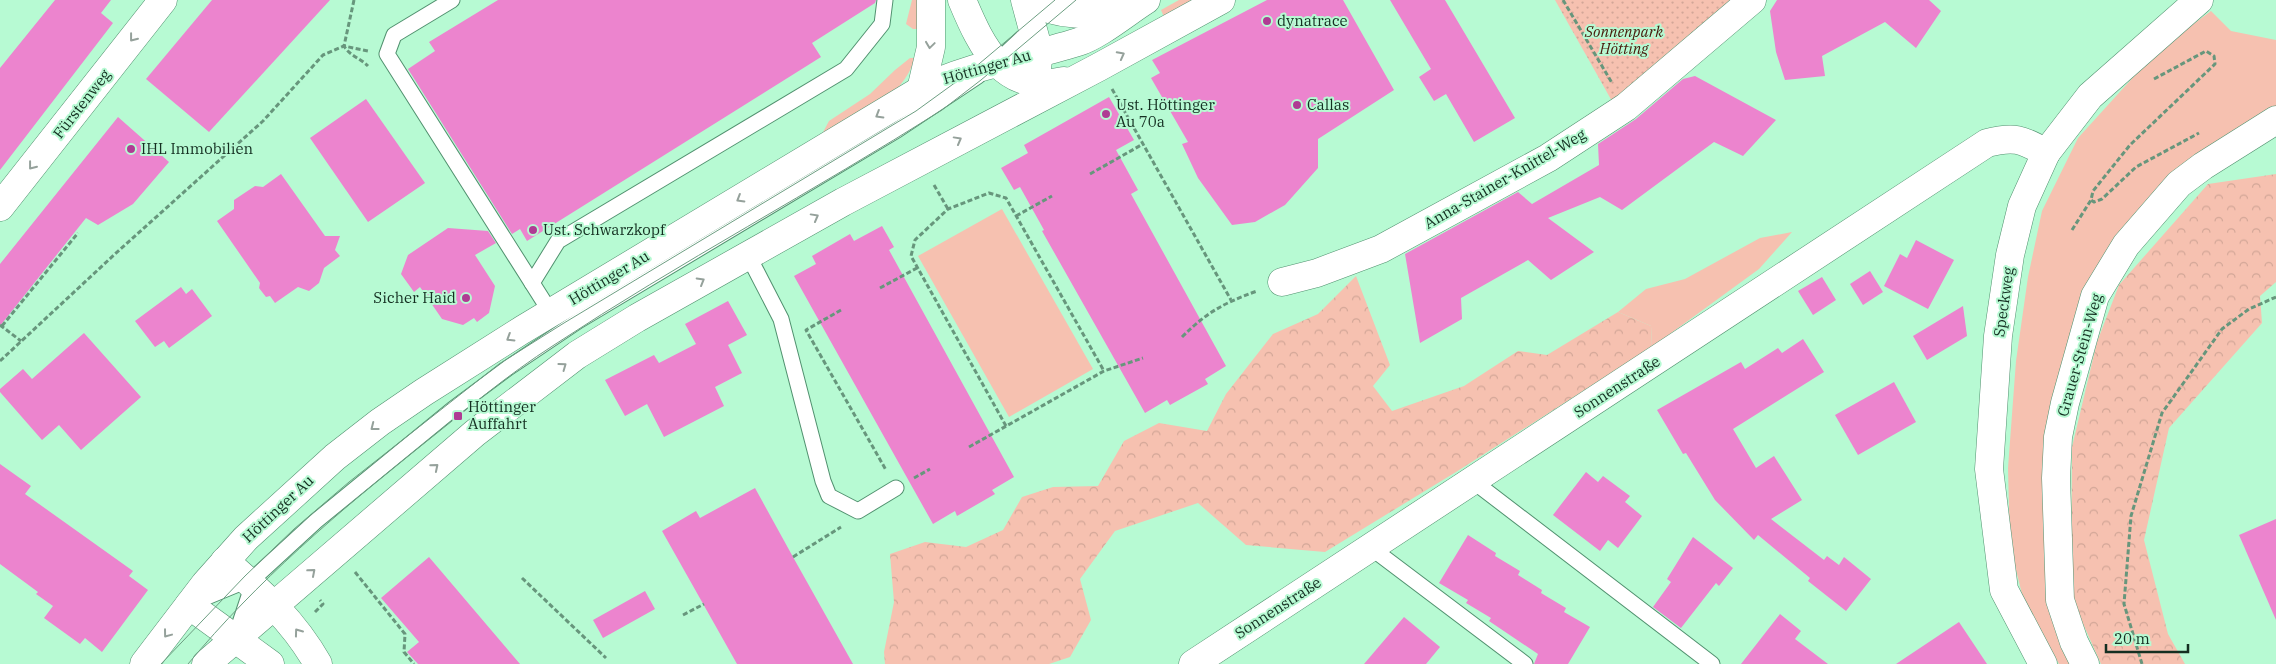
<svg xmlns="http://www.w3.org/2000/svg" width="2276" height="664" viewBox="0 0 2276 664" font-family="'IBM Plex Serif',serif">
	<defs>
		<pattern id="forest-crowns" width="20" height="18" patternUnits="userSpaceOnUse" patternTransform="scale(1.25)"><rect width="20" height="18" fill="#f6c1b0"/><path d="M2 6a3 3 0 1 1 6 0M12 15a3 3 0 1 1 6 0" fill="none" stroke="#d2a697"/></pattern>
		<pattern id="park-dots" width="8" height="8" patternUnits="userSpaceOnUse" patternTransform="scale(1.25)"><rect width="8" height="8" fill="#f6c1b0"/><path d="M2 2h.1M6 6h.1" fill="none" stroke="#d2a697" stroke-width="1.8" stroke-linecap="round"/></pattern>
	</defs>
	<rect width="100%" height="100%" fill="#b7fad3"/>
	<g fill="#f6c1b0">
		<polygon points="912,0 919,0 921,29 913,29 906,24"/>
		<polygon points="1179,0 1195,0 1164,17 1161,10"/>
		<polygon points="2211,11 2231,31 2276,40 2276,110 2214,151 2080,308 2050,558 2076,664 2059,664 2024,602 2010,546 2008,468 2016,361 2028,277 2042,211 2078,138 2157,51"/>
		<path d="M 910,58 L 915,58 C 902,100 857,118 821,136 L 829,121 L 870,94 L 895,70 Z"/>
		<polygon points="1002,209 1093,369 1009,417 918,256"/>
		<polygon points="1792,232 1759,269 1652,347 1651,326 1618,312 1646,289 1685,279 1760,238"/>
	</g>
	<g fill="url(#forest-crowns)">
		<polygon points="2276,174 2276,282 2260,296 2262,323 2169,428 2144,540 2168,634 2185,664 2101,664 2071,597 2072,447 2097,342 2119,285 2208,184"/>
		<polygon points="1356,276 1390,365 1373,386 1392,411 1464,386 1518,351 1547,355 1618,312 1651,326 1652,347 1456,472 1325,552 1246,545 1198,503 1115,531 1080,579 1091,620 1070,657 1049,664 885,664 884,652 894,602 890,554 925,542 966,547 1003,530 1022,497 1053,487 1098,486 1124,441 1159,423 1207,431 1226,394 1273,334 1318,314"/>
	</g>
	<polygon fill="url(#park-dots)" points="1555,0 1737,0 1613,103"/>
	<g fill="#ec84ce">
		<polygon points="55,0 111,0 101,13 113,23 0,170 0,68"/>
		<polygon points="212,0 330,0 209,132 146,79"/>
		<polygon points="498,0 876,0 875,3 812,43 821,57 527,241 520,229 512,234 408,69 435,51 429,42"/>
		<polygon points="1267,0 1343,0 1394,90 1318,139 1318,168 1285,205 1255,222 1232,225 1198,178 1182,144 1188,142 1151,78 1160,73 1152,60"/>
		<polygon points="1390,0 1445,0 1515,118 1474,142 1446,94 1434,101 1419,77 1431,69"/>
		<polygon points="1777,0 1929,0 1941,11 1916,48 1885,22 1822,56 1825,76 1785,80 1776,52 1770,11"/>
		<polygon points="1695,76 1776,120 1743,156 1714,142 1622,210 1600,197 1548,218 1594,252 1551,280 1528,260 1461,298 1462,319 1420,343 1405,254 1518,192 1532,204 1599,165 1598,144 1636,119 1683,79"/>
		<polygon points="1109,97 1134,140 1116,150 1138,190 1131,194 1226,366 1205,379 1208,384 1170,405 1167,400 1145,413 1042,231 1044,230 1020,187 1014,190 1001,168 1028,153 1024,145"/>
		<polygon points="366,99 425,183 368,222 310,138"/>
		<polygon points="118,117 169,162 133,204 98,225 86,218 0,326 0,264"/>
		<polygon points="281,174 325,236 340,236 335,250 340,256 324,268 319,283 309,291 298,287 275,303 270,296 266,297 259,288 260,283 217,221 234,209 234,200 255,186 263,187"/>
		<polygon points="882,226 894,247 889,250 1014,477 992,490 995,494 957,516 955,511 933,524 794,276 816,264 812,256 850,234 854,241"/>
		<polygon points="448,228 488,231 496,243 475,255 495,286 489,313 477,322 474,318 463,325 442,319 420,287 414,292 401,274 408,255"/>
		<polygon points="1916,240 1954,260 1928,309 1884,286 1900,254 1907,258"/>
		<polygon points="1870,271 1883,292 1863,305 1850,284"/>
		<polygon points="1822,277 1836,300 1813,315 1798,291"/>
		<polygon points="181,287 186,294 192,289 212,316 169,348 164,341 155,347 135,321"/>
		<polygon points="728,301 747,335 728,345 742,373 715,387 724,406 664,437 647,404 625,416 605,380 654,355 659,363 696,344 685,324"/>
		<polygon points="1963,306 1967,336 1927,360 1913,336"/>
		<polygon points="84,333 141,397 81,450 59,425 42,440 0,392 0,389 23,369 32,379"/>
		<polygon points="1803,339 1824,372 1733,429 1756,468 1774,456 1802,500 1771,519 1824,560 1827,556 1839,565 1844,557 1871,579 1846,611 1808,581 1810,578 1758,535 1754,540 1715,500 1686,453 1683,454 1657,410 1741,362 1745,369 1778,348 1782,353"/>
		<polygon points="1894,382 1916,422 1858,455 1835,415"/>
		<polygon points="0,464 31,486 25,494 133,571 129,576 148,590 102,652 85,638 80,644 44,618 53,606 36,594 38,592 0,564"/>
		<polygon points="1586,472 1598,482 1603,476 1630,496 1625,502 1642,516 1618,548 1608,540 1600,551 1553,515"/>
		<polygon points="755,488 793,557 853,664 737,664 662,531 696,511 700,518"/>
		<polygon points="2276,519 2276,620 2239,535"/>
		<polygon points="1468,535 1496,553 1495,556 1520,571 1518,575 1542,590 1541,593 1566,608 1564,612 1590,627 1568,664 1534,664 1538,654 1489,621 1491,618 1466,603 1468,600 1439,583"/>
		<polygon points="1693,537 1733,568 1719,586 1716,583 1681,628 1653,607 1671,582 1667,579"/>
		<polygon points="429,557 520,664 418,664 407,652 419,642 381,598"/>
		<polygon points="645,591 655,609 603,638 593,620"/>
		<polygon points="1780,614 1801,631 1795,639 1828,664 1741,664"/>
		<polygon points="1404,617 1440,647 1426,664 1364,664"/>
		<polygon points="1959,622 1987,664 1896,664"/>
	</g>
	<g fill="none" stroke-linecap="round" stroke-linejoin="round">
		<g stroke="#51916f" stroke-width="17">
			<g id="service">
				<polyline points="452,0 394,35 387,54 551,313"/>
				<polyline points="1000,59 1036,25"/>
				<polyline points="748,255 781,319 823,481 829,496 858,511 896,488"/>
				<polyline points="532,283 558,241 846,69 882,24 885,0"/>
				<polyline points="1473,481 1712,664"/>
				<polyline points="1370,547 1525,664"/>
				<polyline points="197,601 255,577 316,521 453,409 508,368 578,321 897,130 978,76"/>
				<polyline points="237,632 254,581"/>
			</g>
		</g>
		<g stroke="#51916f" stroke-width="29">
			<g id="minor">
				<polyline points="2046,153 2090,96 2199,0"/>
				<polyline points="0,207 163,0"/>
				<polyline points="1282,282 1317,273 1381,249 1548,158 1626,107 1752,0"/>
				<polyline points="2085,664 2074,642 2060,600 2056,478 2058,437 2065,403 2095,296 2126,245 2179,184 2203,166 2276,120"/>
			</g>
		</g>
		<g stroke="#51916f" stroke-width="29">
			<g id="tertiary">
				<path d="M 225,561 C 263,594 293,620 318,664"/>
				<polyline points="189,605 270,664"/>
				<path d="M 1193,664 L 1987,143 C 2014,136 2022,139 2046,153 L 2022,206 L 2010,255 L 1998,336 L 1989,469 L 2004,590 L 2043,664"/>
			</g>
		</g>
		<g stroke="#51916f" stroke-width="29">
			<g id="primary">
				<path d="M 962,0 C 982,48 1004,94 1064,81"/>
				<polyline points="1025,0 1039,52 1037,68"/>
				<path d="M 1028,0 C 1059,17 1089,16 1124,10"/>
				<polyline points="921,90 931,47 931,0"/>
				<path d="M 144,664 L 205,584 L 246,538 L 335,457 L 380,422 L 424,392 L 522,330 L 921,90 C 971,64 1025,59 1078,42 C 1098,36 1127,12 1146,0"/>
				<polyline points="206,664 475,433 577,355 637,318 843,202 1099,67 1221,0"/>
			</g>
		</g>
		<g stroke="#67967c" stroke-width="3" stroke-dasharray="5 2.5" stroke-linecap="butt">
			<path d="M 354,0 L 344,46 C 350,56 360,58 368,66"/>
			<polyline points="1563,0 1612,83"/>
			<polyline points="2154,79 2206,51 2214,56 2215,64 2130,145 2093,191 2091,200 2094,202 2102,199 2136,167 2199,133"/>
			<polyline points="1112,89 1231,300"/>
			<polyline points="1090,174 1143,144"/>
			<polyline points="934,185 948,209"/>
			<polyline points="1016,216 1052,196"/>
			<polyline points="2072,230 2091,200"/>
			<polyline points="880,288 917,268"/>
			<polyline points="841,310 806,330 886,470"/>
			<polyline points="0,325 21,341"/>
			<polyline points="2,326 78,233"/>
			<path d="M 1182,337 C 1207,312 1224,303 1257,291"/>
			<polyline points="0,361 115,254 263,121 323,55 344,46 368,51"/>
			<polyline points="1006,426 911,256 915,240 948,209 989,193 1006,198 1104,371"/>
			<polyline points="969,447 1104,371 1143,358"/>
			<polyline points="914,478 930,469"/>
			<polyline points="793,557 841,527"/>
			<polyline points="355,572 405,634 404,652 414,664"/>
			<polyline points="522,578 606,658"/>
			<polyline points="315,612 323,604 320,600"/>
			<polyline points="683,615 704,604"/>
			<polyline points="2142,664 2124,604 2131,516 2162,413 2222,329 2249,309 2276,297"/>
		</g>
		<use href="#service" stroke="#fff" stroke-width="15"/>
		<use href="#minor" stroke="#fff" stroke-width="28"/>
		<use href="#tertiary" stroke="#fff" stroke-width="28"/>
		<use href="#primary" stroke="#fff" stroke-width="28"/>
		<g stroke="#6d9e82" stroke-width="1">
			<polyline points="161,664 245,576 294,529 349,482 499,364 564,323 916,111 967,74 1055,0"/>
			<path d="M 188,664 C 258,580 337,513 422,445 C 465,411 507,375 554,345 C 680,262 814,191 942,110 L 981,80 L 1076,0"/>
		</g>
	</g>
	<defs><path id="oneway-chevron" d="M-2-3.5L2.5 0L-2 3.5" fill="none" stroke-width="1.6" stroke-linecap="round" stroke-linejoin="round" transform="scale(1.25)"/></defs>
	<g stroke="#95a19b">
		<use href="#oneway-chevron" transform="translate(133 38) rotate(128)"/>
		<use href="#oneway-chevron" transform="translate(930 45) rotate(98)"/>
		<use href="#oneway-chevron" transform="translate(1121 55) rotate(-28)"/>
		<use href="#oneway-chevron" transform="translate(879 115) rotate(149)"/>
		<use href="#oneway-chevron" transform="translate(958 140) rotate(-29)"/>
		<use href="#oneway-chevron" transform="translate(32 166) rotate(128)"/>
		<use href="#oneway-chevron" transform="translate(740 199) rotate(149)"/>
		<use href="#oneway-chevron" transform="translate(815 217) rotate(-29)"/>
		<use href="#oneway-chevron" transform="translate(701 281) rotate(-30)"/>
		<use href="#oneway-chevron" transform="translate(510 338) rotate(148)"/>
		<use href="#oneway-chevron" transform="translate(563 366) rotate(-36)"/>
		<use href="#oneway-chevron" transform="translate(374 427) rotate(142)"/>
		<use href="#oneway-chevron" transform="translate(435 467) rotate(-40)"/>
		<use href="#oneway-chevron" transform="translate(312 572) rotate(-41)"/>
		<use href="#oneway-chevron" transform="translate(298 632) rotate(-126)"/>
		<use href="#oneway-chevron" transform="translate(167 634) rotate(127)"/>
	</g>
	<g fill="#af3b93" stroke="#b7fad3" stroke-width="2">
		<circle cx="1267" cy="21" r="5"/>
		<circle cx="1297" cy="105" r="5"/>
		<circle cx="1106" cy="114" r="5"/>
		<circle cx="131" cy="149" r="5"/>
		<circle cx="533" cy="230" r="5"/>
		<circle cx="466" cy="298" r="5"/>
		<rect x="453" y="411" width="10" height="10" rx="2.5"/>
	</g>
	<g text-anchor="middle" stroke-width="4" stroke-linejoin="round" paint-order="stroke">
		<g font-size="15" fill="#142f21" stroke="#b7fad3" text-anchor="start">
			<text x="1277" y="26">dynatrace</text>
			<text x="1116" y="110">Ust. Höttinger<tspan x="1116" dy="17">Au 70a</tspan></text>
			<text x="1307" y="110">Callas</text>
			<text x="141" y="154">IHL Immobilien</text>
			<text x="543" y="235">Ust. Schwarzkopf</text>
			<text x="456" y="303" text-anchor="end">Sicher Haid</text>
			<text x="468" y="412">Höttinger<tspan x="468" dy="17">Auffahrt</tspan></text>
		</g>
		<g font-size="15" font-style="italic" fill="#481b0c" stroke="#b7fad3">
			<text x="1624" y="37">Sonnenpark<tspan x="1624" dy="17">Hötting</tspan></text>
		</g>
		<g font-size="15" fill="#142f21" stroke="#b7fad3">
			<text transform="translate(987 67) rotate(-16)" y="5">Höttinger Au</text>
			<text transform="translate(82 104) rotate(-52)" y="5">Fürstenweg</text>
			<text transform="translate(1505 179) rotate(-30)" y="5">Anna-Stainer-Knittel-Weg</text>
			<text transform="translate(609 278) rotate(-31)" y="5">Höttinger Au</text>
			<text transform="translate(2004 302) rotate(-82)" y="5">Speckweg</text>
			<text transform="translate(2080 355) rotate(-74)" y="5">Grauer-Stein-Weg</text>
			<text transform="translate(1617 387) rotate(-33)" y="5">Sonnenstraße</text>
			<text transform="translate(278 509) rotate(-43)" y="5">Höttinger Au</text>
			<text transform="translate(1278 608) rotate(-33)" y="5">Sonnenstraße</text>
		</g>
	</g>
	<path d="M2106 644v8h82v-8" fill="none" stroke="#142f21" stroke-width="2.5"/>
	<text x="2114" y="644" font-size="15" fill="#142f21" stroke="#b7fad3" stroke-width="4" paint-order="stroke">20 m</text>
</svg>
